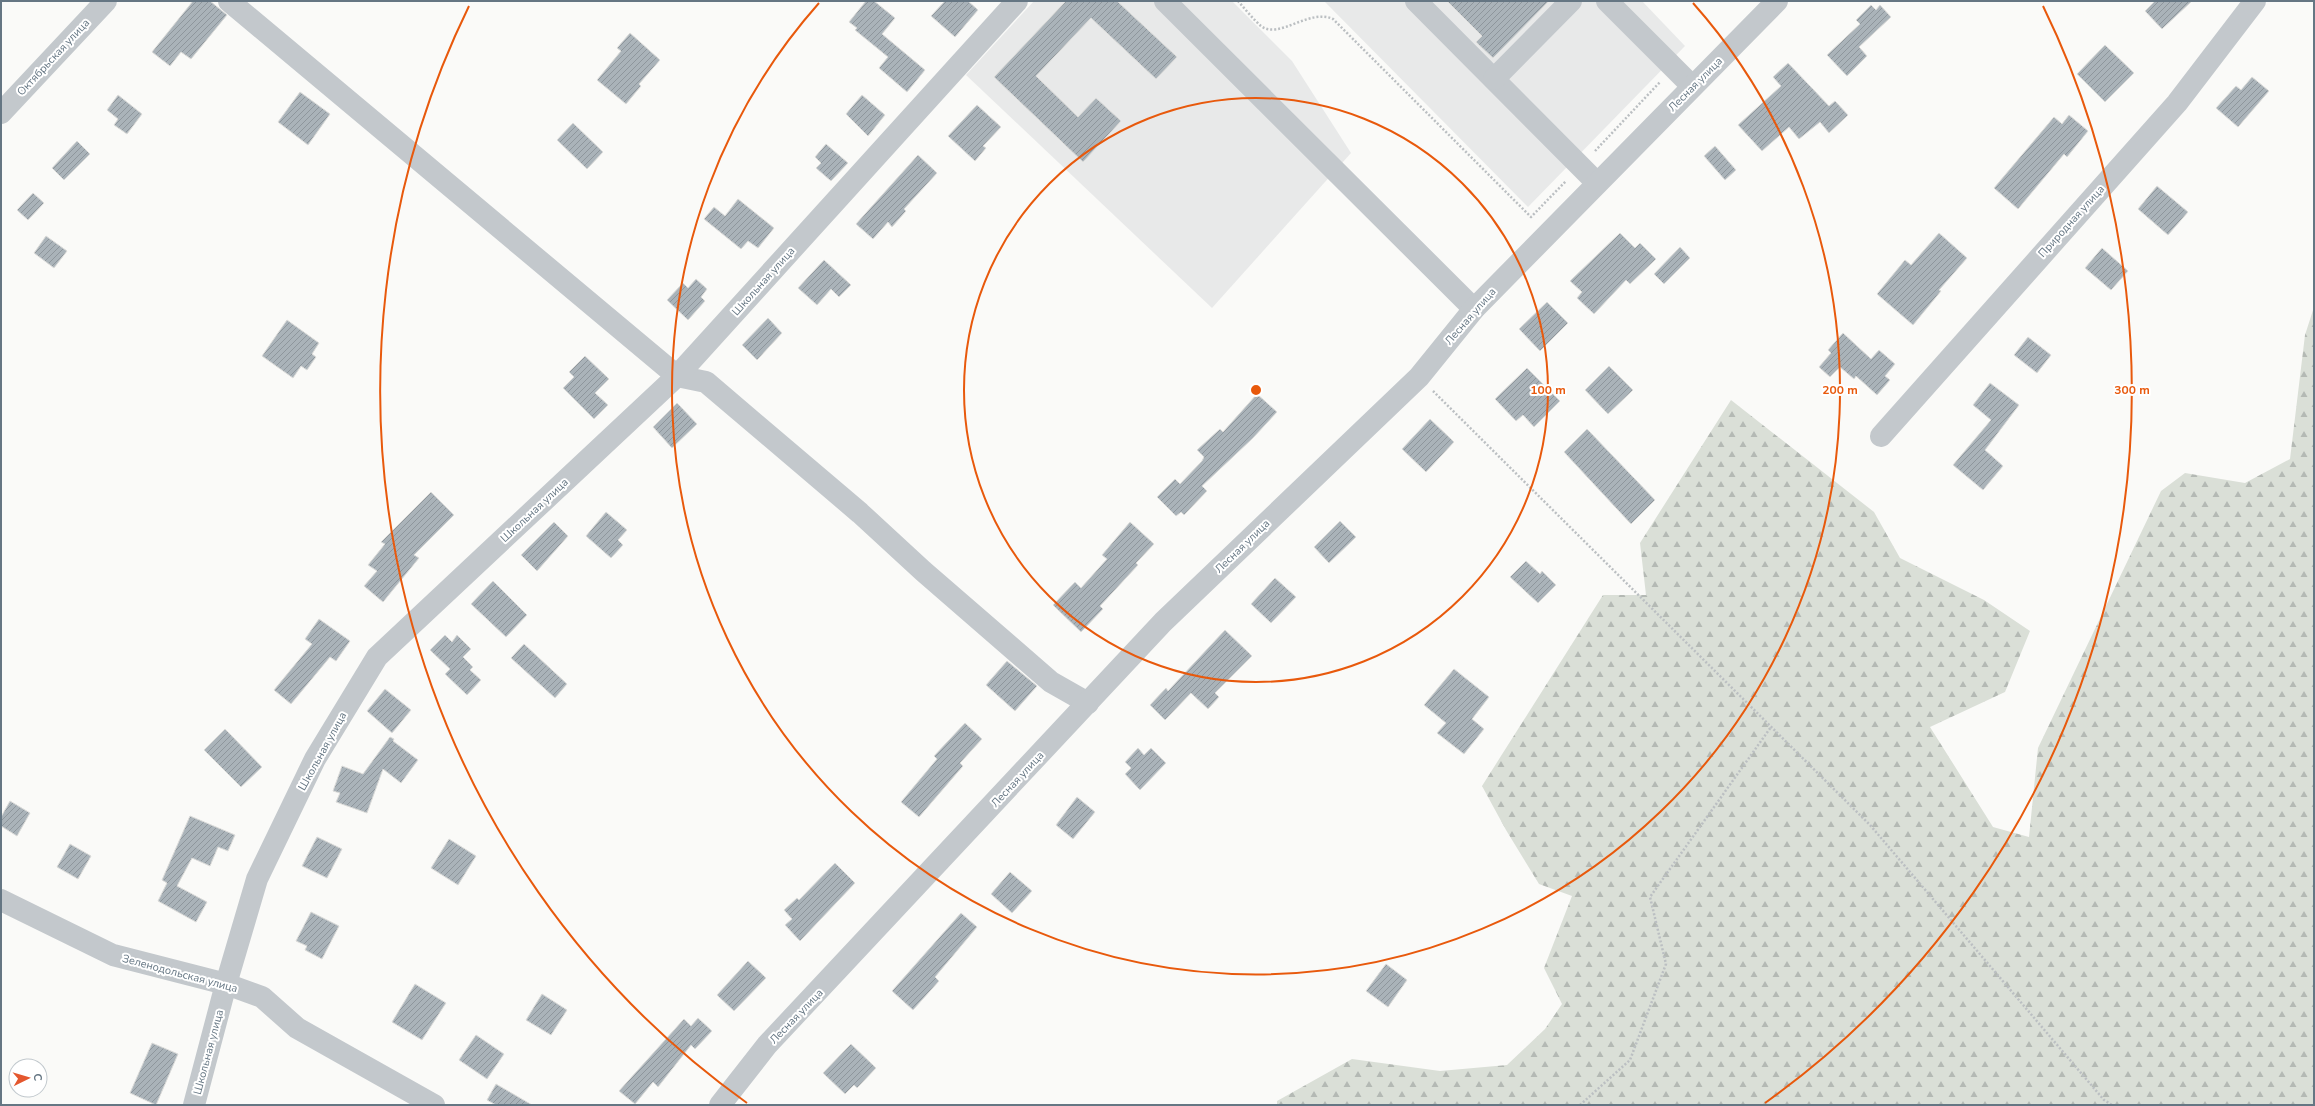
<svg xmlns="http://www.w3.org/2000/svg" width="2315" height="1106" viewBox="0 0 2315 1106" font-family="'Nunito Sans',sans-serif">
	<defs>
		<pattern id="forest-firs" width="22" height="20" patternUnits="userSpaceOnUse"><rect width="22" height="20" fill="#dadfd7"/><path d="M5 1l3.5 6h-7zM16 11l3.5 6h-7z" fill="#b4b9b4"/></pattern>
		<pattern id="building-hatch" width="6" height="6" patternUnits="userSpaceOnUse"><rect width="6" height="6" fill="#aab3b9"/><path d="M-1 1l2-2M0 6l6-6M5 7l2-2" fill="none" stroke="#8e969c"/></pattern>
	</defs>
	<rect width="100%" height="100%" fill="#fafaf8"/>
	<g fill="#e8e9e9">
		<polygon points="1034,1 1232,1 1292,61 1351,153 1212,308 966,75"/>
		<polygon points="1324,1 1642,1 1685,46 1528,207"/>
	</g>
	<polygon fill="url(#forest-firs)" points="2314,307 2314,1105 1277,1105 1277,1101 1352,1059 1440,1071 1507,1065 1545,1029 1562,1004 1544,968 1572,896 1539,884 1506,830 1482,786 1603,595 1646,595 1640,543 1731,400 1874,512 1900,558 1984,600 2030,631 2005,692 1930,727 1993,827 2029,837 2038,748 2161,491 2185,473 2245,483 2290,459 2305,335"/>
	<g fill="url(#building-hatch)" stroke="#dcdcda">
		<polygon points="193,1 210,1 227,15 191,59 181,52 170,66 152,52"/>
		<polygon points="866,1 874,1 895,18 882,34 925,70 907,92 879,68 888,57 855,30 857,28 849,22"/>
		<polygon points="945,1 968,1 978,10 955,37 931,16"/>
		<polygon points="1066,1 1117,1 1177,57 1156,79 1091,18 1036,76 1078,117 1096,98 1121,121 1083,162 994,77"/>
		<polygon points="1447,1 1549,1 1493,58 1476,42 1482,36"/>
		<polygon points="2155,1 2192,1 2162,29 2145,11"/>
		<polygon points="1871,5 1876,10 1880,5 1891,17 1859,47 1867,56 1847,76 1827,55 1860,24 1856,20"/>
		<polygon points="630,33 660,60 639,84 641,86 626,104 597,80 621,51 617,48"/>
		<polygon points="2105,45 2134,73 2105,102 2077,74"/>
		<polygon points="1788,63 1829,106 1835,101 1848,115 1829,133 1820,122 1799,139 1789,127 1762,151 1738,125 1781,86 1773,77"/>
		<polygon points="2252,77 2269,91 2238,127 2216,108 2236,86 2241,90"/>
		<polygon points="300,92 330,114 308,145 278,122"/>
		<polygon points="118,95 142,114 127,134 114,125 118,119 107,110"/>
		<polygon points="862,95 885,115 868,136 846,114"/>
		<polygon points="977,105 1001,127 983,146 986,148 975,161 948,136"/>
		<polygon points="2069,115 2088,131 2067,157 2064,154 2018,209 1994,188 2054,117 2062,124"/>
		<polygon points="573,123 603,152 587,169 557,140"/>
		<polygon points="77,141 90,154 64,180 52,168"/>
		<polygon points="826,144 848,163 831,181 816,168 821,163 815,157"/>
		<polygon points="1715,146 1736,170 1725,180 1704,156"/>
		<polygon points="918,155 937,173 904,209 906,211 892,227 888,222 873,239 856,224"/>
		<polygon points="2157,186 2188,212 2168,235 2138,209"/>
		<polygon points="33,193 44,203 28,220 17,210"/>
		<polygon points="738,199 774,228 758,248 748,241 741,249 704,219 714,207 725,216"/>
		<polygon points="1620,233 1635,248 1640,243 1656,259 1630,284 1626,280 1594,314 1577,298 1582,292 1570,281"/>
		<polygon points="1939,233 1967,258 1939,290 1941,291 1913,325 1877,294 1905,260 1911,265"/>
		<polygon points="46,236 67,251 54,268 34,253"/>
		<polygon points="1680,247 1690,258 1664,284 1654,274"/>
		<polygon points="2102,248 2128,271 2111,290 2085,268"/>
		<polygon points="824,260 851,285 839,297 831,289 817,305 798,288"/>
		<polygon points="696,279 707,289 701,297 705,301 688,320 667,300 683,283 688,288"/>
		<polygon points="1547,302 1568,323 1540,351 1519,329"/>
		<polygon points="768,318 782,333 757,360 742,345"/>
		<polygon points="287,320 319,343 312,354 316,357 307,370 301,366 293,378 262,356"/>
		<polygon points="1843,333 1871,359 1879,350 1895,364 1885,376 1890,380 1877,395 1856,376 1854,379 1840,367 1830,377 1819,367 1831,353 1828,350"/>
		<polygon points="2028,337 2051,355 2037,373 2014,355"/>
		<polygon points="585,356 609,379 595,393 608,405 594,419 563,388 574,377 569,372"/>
		<polygon points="1609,366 1633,390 1608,414 1585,390"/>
		<polygon points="1527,368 1560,401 1534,427 1523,415 1516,421 1495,399"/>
		<polygon points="1990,383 2019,405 1985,450 2003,466 1983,490 1953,465 1991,420 1973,405"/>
		<polygon points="1257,394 1277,412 1253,438 1202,486 1207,491 1184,515 1181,512 1176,516 1157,497 1175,479 1180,484 1202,461 1204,457 1197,450 1220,429 1223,432"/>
		<polygon points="677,403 697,424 672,448 653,427"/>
		<polygon points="1430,419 1454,442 1426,472 1402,449"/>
		<polygon points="1587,429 1655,500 1631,524 1564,452"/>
		<polygon points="431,492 454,515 414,555 419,558 383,602 364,586 377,571 368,565 385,544 381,542"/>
		<polygon points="606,512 627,530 618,540 623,545 611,558 586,536"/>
		<polygon points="1340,521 1356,537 1329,563 1314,547"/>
		<polygon points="554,522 568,536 537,571 521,555"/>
		<polygon points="1130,522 1154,544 1136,563 1138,565 1100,606 1103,609 1081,632 1053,605 1075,582 1081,588 1107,559 1102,555"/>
		<polygon points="1526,561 1540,574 1542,571 1556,585 1538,603 1510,577"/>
		<polygon points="1275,578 1296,597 1271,623 1251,604"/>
		<polygon points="493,581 527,615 506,637 471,604"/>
		<polygon points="319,619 350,641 336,661 330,657 291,704 274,690 312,644 305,639"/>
		<polygon points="1225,630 1252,656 1215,693 1219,697 1208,709 1191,693 1165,720 1150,705 1166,688 1168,691"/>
		<polygon points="445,635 452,642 457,635 471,649 463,657 473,667 470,670 481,680 467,695 445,674 450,669 430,650"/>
		<polygon points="524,644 567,684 555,698 511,658"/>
		<polygon points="1007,661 1037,686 1015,711 986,685"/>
		<polygon points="1454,669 1489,697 1472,719 1484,729 1464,754 1437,733 1446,723 1424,705"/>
		<polygon points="385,689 411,710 392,733 367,711"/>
		<polygon points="965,723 982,739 960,763 963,766 919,817 901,802 937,759 934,756"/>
		<polygon points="225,729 262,767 241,787 204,750"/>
		<polygon points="390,737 394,739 393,741 418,760 401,783 383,769 367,813 336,802 340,793 333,791 342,766 363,774"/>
		<polygon points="1138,748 1144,755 1151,748 1166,763 1140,790 1125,774 1131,768 1125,762"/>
		<polygon points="1077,797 1095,812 1073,839 1056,825"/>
		<polygon points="10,801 30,813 17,836 1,826 1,817"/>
		<polygon points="190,816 235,835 228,851 218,847 210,866 192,858 177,886 207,902 196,922 158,901 167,883 162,880"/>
		<polygon points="317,837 342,849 327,878 302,866"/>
		<polygon points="449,839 476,856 458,885 431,868"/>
		<polygon points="70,844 91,856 78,879 57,867"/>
		<polygon points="835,863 855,883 800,941 785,925 792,919 784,910 797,898 799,900"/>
		<polygon points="1010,872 1032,891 1012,913 991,894"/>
		<polygon points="311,912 339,926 322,959 305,950 307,946 296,941"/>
		<polygon points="961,913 977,927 935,977 939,981 913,1010 892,991"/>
		<polygon points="748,961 766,978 734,1011 717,995"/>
		<polygon points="1386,964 1407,980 1388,1007 1366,991"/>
		<polygon points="415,984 446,1003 422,1040 392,1022"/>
		<polygon points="542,994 567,1010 551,1035 526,1020"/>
		<polygon points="698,1018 712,1031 695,1049 691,1045 658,1087 653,1082 635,1104 619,1091 684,1019 691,1026"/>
		<polygon points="476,1035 504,1054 487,1079 459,1060"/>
		<polygon points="152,1043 178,1054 156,1105 130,1093"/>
		<polygon points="851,1044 876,1068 857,1088 854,1085 845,1094 823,1073"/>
		<polygon points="496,1084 532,1105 496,1105 487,1100"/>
	</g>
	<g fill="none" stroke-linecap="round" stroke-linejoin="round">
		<g stroke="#bbbfc2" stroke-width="2.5" stroke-dasharray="2 2" stroke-linecap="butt">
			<path d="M 1238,1 C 1245,9 1253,19 1261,26 C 1279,40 1309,8 1333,19 L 1531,217 L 1566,181"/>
			<polyline points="1595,151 1660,82"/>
			<polyline points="1433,391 1870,825 2104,1100 2112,1105"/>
			<polyline points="1580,1105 1630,1060 1666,964 1650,897 1771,727"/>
		</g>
		<g stroke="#c3c8cc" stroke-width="22">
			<polyline points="229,1 677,376 706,382 860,513 923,571 1051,682 1088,703"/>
			<polyline points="1165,1 1474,309"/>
			<polyline points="1416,1 1597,183"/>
			<polyline points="1607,1 1692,86"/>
			<polyline points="1494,79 1571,1"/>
			<polyline points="1,113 106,1"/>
			<polyline points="1881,436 2177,103 2255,1"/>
			<polyline points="1,900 113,955 226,984 262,997 297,1028 434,1105"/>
			<polyline points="194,1105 226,984 257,879 315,759 377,657 677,376 1017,1"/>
			<polyline points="720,1105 767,1045 1163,622 1419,377 1474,309 1777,1"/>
		</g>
	</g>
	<g fill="none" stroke="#e8590c" stroke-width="2">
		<circle cx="1256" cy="390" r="292"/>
		<path d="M1693 3A584 584 0 1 1 819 3"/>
		<path d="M747 1103A876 876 0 0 1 469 6M2043 6A876 876 0 0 1 1765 1103"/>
	</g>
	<g text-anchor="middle" stroke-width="4" stroke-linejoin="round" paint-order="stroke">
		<g font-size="11" fill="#657683" stroke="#fff">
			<text transform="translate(53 57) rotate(-47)" y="4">Октябрьская улица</text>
			<text transform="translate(1695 84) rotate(-45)" y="4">Лесная улица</text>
			<text transform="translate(2071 221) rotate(-48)" y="4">Природная улица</text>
			<text transform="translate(763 281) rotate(-48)" y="4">Школьная улица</text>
			<text transform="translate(1470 316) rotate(-49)" y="4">Лесная улица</text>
			<text transform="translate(534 510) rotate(-43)" y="4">Школьная улица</text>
			<text transform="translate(1242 546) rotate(-44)" y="4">Лесная улица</text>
			<text transform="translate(322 751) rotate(-61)" y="4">Школьная улица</text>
			<text transform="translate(1017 779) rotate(-47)" y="4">Лесная улица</text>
			<text transform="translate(180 973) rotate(15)" y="4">Зеленодольская улица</text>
			<text transform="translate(796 1016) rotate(-46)" y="4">Лесная улица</text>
			<text transform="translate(208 1052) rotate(-75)" y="4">Школьная улица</text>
		</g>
	</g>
	<circle cx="1256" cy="390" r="6" fill="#e8590c" stroke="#fff" stroke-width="2"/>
	<g font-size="12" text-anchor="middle" font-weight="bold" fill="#e8590c" stroke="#fff" stroke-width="4" stroke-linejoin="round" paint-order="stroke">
		<text x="1548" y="394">100 m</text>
		<text x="1840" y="394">200 m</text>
		<text x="2132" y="394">300 m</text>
	</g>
	<rect width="2315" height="1106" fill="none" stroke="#657683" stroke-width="4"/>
	<g transform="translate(28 1078) rotate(85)"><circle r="19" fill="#ffffff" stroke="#c1c8cd"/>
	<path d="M0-3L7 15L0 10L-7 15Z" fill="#e4572e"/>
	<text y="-6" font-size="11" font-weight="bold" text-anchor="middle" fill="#657683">С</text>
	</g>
</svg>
